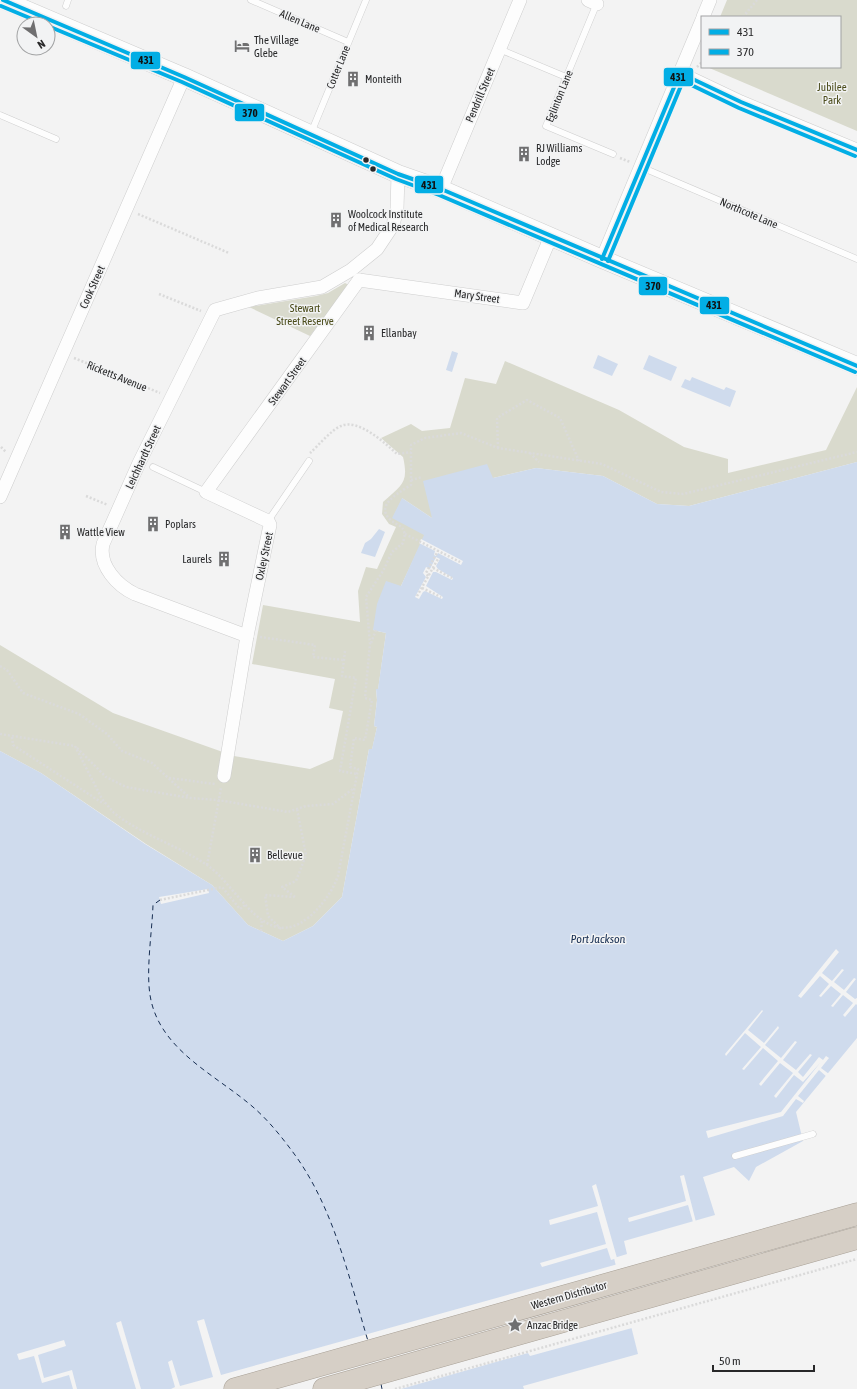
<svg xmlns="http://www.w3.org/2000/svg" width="857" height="1389" viewBox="0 0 857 1389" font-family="'Asap Condensed',sans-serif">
	<rect width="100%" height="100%" fill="#f3f3f3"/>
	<g fill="#d9dacd">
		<polygon points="727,0 857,0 857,131 707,67 840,67 840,17 720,17"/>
		<polygon points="345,283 349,285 310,336 249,307 316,296 328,293"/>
		<path d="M 505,361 L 619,410 L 684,447 L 728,459 L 728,473 L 826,450 L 857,387 L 857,462 L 689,506 L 657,504 L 603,476 L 536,468 L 493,478 L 432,518 L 402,498 L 425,535 L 401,586 L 373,630 L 386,633 L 378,690 L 376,690 L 377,700 L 374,726 L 377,727 L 372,750 L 369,749 L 342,897 L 313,926 L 283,941 L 248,925 L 212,885 L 146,844 L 41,773 L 0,751 L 0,645 L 113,713 L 234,756 L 310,769 L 333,759 L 343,711 L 329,708 L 335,679 L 252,664 L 263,605 L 360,622 L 358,591 L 366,567 L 377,569 L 396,527 L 389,524 L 382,514 L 383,502 C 402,485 409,483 403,457 L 381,438 L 411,424 L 422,431 L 450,428 L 465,378 L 496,384 Z"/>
	</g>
	<g fill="#cfdbed">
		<polygon points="452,351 458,353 452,372 446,370"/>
		<polygon points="598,355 618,364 612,376 593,368"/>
		<polygon points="649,355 677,367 671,381 643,369"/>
		<polygon points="692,377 724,390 726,387 736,391 730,407 681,387 685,379 690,381"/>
		<polygon points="857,462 857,1038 796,1112 803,1141 756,1167 749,1181 734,1167 703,1177 715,1215 624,1241 627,1254 614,1258 638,1354 523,1386 524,1389 0,1389 0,751 41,773 145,844 212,885 248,925 283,941 313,926 342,897 369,749 372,749 377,727 374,726 377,700 376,689 378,689 386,633 373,630 377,604 386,581 401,586 424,535 392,518 402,498 432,518 423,481 487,464 493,478 536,468 603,476 657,504 689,506"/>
		<polygon points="379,529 385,532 375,557 361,553 365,543 371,539"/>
	</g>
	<g fill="#f3f3f3">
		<polygon points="421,539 463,561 461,565 438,553 436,556 434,555 435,551 419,543"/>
		<polygon points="436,557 440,559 436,566 438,569 453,578 452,580 436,572 433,572 426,586 443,597 442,599 425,591 423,592 419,599 415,597 426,577 423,573 426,567 430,569"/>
		<polygon points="208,889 209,893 161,904 159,897"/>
		<polygon points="836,949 839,952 822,973 832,981 842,969 844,970 834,982 844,990 854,978 856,979 846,992 855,999 857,998 857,1005 856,1004 845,1017 843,1015 853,1003 843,995 833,1007 831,1006 841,994 831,986 821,997 819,996 829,984 820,976 801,998 798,996"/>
		<polygon points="762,1010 763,1011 748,1030 764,1043 778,1026 779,1028 765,1045 781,1058 795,1041 797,1042 783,1060 796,1070 810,1054 812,1055 798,1072 803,1077 819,1057 823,1060 826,1056 829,1058 821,1068 829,1074 827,1077 819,1070 798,1096 804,1101 803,1103 796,1099 783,1116 708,1138 706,1131 781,1112 820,1063 803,1082 794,1075 776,1098 774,1096 793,1073 780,1063 761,1086 759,1084 778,1061 763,1048 744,1070 742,1069 761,1047 745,1033 726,1056 725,1054"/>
		<polygon points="684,1175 696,1222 693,1222 688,1205 629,1222 628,1218 686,1201 680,1176"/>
		<polygon points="596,1184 617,1258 611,1260 607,1248 542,1267 540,1263 606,1244 597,1212 550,1225 549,1220 598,1206 592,1186"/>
		<polygon points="618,1264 633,1324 632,1328 530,1356 528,1353 401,1389 171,1389 175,1387 168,1362 172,1360 180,1386 213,1377 197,1321 204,1319 221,1375"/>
		<polygon points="121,1321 141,1389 136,1389 116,1323"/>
		<polygon points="64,1340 66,1346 38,1355 44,1378 72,1370 77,1389 73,1389 69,1375 42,1383 34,1356 19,1360 17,1354"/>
	</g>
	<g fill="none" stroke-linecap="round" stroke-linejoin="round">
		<g stroke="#172e52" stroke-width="1" stroke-dasharray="5 4" stroke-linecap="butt">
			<path d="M 160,900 L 153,905 C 152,932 146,969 150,995 C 158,1047 210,1072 247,1102 C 266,1117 281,1136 295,1155 C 334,1209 349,1278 368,1341"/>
			<polyline points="381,1384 382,1389"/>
		</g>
		<g stroke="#cecece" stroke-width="7">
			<g id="lane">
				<polyline points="251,0 348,42"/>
				<polyline points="597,3 546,126 613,154"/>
				<polyline points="66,6 68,0"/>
				<polyline points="499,49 566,77"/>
				<polyline points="0,115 56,139"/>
				<polyline points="311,133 366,0"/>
				<polyline points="641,167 857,259"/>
				<polyline points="153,467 206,492"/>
				<polyline points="268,521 309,461"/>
				<polyline points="735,1156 813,1134"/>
			</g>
		</g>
		<g stroke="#cecece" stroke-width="14">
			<g id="street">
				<polyline points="588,0 597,4"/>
				<polyline points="703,17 710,0"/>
				<polyline points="680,73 741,102 857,150"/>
				<polyline points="441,189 520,0"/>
				<polyline points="602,259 702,20"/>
				<polyline points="359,280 523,303 551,236"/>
				<polyline points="0,497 184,77"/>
				<path d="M 247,636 L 135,594 C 118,586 98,566 103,544 L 139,463 L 215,310 L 258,298 L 322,287 L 351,270 L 377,249 L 393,225 L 397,209 L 398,174"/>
				<polyline points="224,776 247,636 270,525 268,521 206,492 359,280"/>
			</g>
		</g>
		<g stroke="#cecece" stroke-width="19">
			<polyline id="secondary" points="3,0 184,77 398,174 441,189 602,259 857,366"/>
		</g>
		<g stroke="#a8a096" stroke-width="23">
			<g id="highway">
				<polyline points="235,1389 857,1214"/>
				<polyline points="324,1389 857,1238"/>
			</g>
		</g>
		<g stroke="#dadada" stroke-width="2.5" stroke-dasharray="2 2" stroke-linecap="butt">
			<polyline points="743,17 757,0"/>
			<polyline points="697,67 702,62"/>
			<polyline points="620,158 630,162"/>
			<polyline points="138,214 229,253"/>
			<polyline points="159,294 201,311"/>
			<polyline points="74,358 160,393"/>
			<polyline points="1,447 6,452"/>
			<polyline points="498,448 497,418 527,400 560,418 579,461"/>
			<path d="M 310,453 C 318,446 331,430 341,426 C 358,418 385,443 397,454 L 411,452"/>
			<polyline points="530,453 539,462"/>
			<polyline points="411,480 422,477"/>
			<polyline points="86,496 108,505"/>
			<polyline points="405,534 460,562"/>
			<polyline points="433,568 452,578"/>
			<polyline points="428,576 426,573 438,551"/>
			<polyline points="422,588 441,597"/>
			<polyline points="417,596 438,559"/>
			<polyline points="260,637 315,645 313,657 344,660"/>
			<polyline points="371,643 376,630"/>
			<polyline points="345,651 342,676 356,678 340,771 357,774"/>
			<polyline points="0,666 7,670 23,693 79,714 107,734 122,751 152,763 189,797"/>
			<path d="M 0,734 L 75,746 L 102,799 L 114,813 C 142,835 177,845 207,865 C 238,886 265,954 309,917 C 322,906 332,892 338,876 L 358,769 L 350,767 L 354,738 L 365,740 L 372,700 L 365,698 L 370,644 L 366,597 L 383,571 L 392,552 L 403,543 L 405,534 L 402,527 C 369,511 391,497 411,485 L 411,445 L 425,438 L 461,433 L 498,448 L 602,464 L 661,492 L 683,494 L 857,452"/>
			<polyline points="12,737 13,745 104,804"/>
			<polyline points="77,748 106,777 126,787 190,798 218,800 288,812 306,806 333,804 354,788"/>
			<polyline points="169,778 215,784"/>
			<polyline points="207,865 221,788"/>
			<polyline points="295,897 282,887 296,881 306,855 297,809"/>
			<polyline points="160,900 222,887 240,909 245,905"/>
			<polyline points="281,929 268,916 265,895 294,897"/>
			<polyline points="261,931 262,919"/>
			<polyline points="395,1389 857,1259"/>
		</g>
		<use href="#lane" stroke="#fdfdfd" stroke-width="6"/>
		<use href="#street" stroke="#fdfdfd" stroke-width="13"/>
		<use href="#secondary" stroke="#fdfdfd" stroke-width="18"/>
		<use href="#highway" stroke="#d6cfc6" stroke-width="22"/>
		<g stroke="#f2f3f4" stroke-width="7">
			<g id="bus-1">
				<polyline points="3,0 184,77 398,174 441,189 857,366"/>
				<polyline points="602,259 680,73 741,102 857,150"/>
			</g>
		</g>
		<g stroke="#f2f3f4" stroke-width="7">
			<g id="bus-2">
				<polyline points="1,6 44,24"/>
				<polyline points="48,26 182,82 396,179 439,195 855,372"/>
				<polyline points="608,261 683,81 739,108 855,156"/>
			</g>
		</g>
		<use href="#bus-1" stroke="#02aee5" stroke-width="4"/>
		<use href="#bus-2" stroke="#02aee5" stroke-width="4"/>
	</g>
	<defs>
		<g id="hotel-bare" transform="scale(1.2)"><path d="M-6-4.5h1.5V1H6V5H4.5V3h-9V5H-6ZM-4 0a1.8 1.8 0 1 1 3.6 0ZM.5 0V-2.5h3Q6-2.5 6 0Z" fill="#6f6f70" stroke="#f2f3f4" stroke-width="2.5" paint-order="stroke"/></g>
		<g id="building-bare" transform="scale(1.2)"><path d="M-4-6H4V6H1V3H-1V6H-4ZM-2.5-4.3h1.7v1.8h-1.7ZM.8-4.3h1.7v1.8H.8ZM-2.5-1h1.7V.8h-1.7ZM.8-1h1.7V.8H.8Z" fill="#6f6f70" stroke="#f2f3f4" stroke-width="2.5" paint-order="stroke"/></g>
		<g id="sight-bare" transform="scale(1.2)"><path d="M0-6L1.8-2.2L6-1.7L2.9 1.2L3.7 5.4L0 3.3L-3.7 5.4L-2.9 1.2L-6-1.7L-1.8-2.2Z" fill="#6f6f70" stroke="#f2f3f4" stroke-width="2.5" paint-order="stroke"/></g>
	</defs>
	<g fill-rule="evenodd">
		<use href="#hotel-bare" x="242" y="46"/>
		<use href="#building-bare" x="353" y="79"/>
		<use href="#building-bare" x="524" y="154"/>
		<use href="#building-bare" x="336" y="220"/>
		<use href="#building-bare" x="369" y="333"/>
		<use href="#building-bare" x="153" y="524"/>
		<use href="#building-bare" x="65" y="532"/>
		<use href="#building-bare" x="224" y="559"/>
		<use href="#building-bare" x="255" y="855"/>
		<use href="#sight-bare" x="515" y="1325"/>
	</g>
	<g fill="#282829" stroke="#f2f3f4" stroke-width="1.5">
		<circle cx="366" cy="160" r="3.5"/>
		<circle cx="373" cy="169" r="3.5"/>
	</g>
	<g text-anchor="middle" stroke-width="3" stroke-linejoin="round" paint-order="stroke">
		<g font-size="11" fill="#282829" stroke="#f2f3f4">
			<text transform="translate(300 21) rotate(23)" y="4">Allen Lane</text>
			<text transform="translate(338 67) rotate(-68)" y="4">Cotter Lane</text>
			<text transform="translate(480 95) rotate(-67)" y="4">Pendrill Street</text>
			<text transform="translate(559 96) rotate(-68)" y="4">Eglinton Lane</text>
			<text transform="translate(749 213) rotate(23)" y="4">Northcote Lane</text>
			<text transform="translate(92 287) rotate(-66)" y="4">Cook Street</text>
			<text transform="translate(477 296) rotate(8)" y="4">Mary Street</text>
			<text transform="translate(117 376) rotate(22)" y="4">Ricketts Avenue</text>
			<text transform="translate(287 381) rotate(-54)" y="4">Stewart Street</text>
			<text transform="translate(143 457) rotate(-65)" y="4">Leichhardt Street</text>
			<text transform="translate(264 556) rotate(-78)" y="4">Oxley Street</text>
			<text transform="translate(569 1295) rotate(-16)" y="4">Western Distributor</text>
		</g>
		<g font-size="11" fill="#282829" stroke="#f2f3f4" text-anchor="start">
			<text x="254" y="44">The Village<tspan x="254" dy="13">Glebe</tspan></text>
			<text x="365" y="83">Monteith</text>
			<text x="536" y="152">RJ Williams<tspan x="536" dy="13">Lodge</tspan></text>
			<text x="348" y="218">Woolcock Institute<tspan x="348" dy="13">of Medical Research</tspan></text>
			<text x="381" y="337">Ellanbay</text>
			<text x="165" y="528">Poplars</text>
			<text x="77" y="536">Wattle View</text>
			<text x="212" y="563" text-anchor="end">Laurels</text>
			<text x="267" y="859">Bellevue</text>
			<text x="527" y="1329">Anzac Bridge</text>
		</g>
		<g font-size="11" fill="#4a4b19" stroke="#f2f3f4">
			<text x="832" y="91">Jubilee<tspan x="832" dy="13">Park</tspan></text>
			<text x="305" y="312">Stewart<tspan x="305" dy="13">Street Reserve</tspan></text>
		</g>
		<g font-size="12" font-style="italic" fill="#172e52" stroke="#f2f3f4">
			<text x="598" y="943">Port Jackson</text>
		</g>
	</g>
	<g stroke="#f2f3f4" stroke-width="1.5">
		<rect x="130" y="51" width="31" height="19" rx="4" fill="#02aee5"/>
		<rect x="663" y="67" width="31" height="20" rx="4" fill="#02aee5"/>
		<rect x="234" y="103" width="31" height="19" rx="4" fill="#02aee5"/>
		<rect x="414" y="175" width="30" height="19" rx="4" fill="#02aee5"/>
		<rect x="638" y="276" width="30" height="20" rx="4" fill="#02aee5"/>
		<rect x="699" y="296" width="31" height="19" rx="4" fill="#02aee5"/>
	</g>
	<g font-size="11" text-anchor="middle" font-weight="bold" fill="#111">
		<text x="146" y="64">431</text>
		<text x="678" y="81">431</text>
		<text x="250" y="117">370</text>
		<text x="429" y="189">431</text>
		<text x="653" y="290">370</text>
		<text x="714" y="309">431</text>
	</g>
	<rect x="701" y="16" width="140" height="52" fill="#f2f3f4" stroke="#a1a2a3"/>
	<rect x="709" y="29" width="20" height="6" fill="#02aee5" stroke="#a1a2a3"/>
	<text x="737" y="36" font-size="12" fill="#282829">431</text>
	<rect x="709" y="49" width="20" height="6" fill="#02aee5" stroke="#a1a2a3"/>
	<text x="737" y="56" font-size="12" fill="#282829">370</text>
	<g transform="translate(36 36) rotate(147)"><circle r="19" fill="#f2f3f4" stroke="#a1a2a3"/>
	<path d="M0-3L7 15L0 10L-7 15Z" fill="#6f6f70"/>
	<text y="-6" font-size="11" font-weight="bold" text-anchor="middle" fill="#282829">N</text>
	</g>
	<path d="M713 1365v6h101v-6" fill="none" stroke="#282829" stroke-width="2"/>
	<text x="719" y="1365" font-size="12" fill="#282829" stroke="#f2f3f4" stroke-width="3" paint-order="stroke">50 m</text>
</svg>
